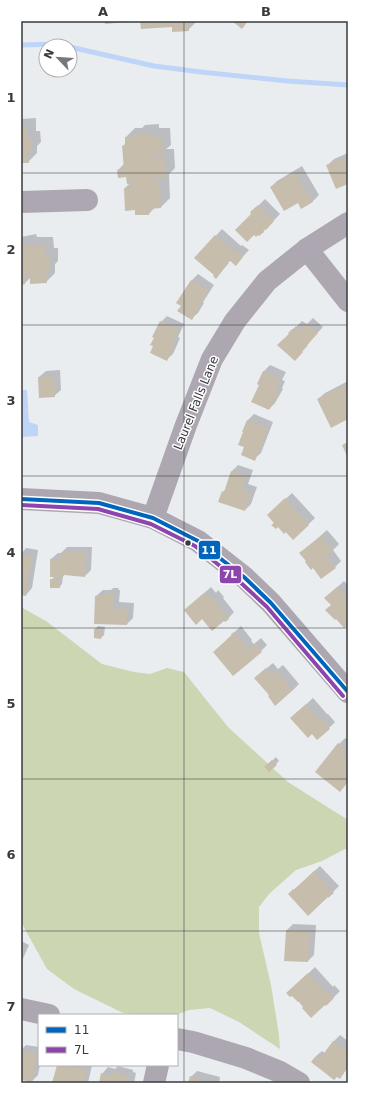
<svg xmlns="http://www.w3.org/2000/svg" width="369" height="1104" viewBox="0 0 369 1104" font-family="'DejaVu Sans',sans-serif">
	<rect width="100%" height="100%" fill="#eaedf0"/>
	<polygon fill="#ccd6b3" points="21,607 46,621 102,664 134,672 150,674 167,668 184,672 228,727 288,782 348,820 348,850 345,849 322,861 296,870 269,894 259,907 259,933 271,985 279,1035 280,1049 239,1022 210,1008 189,1010 176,1015 141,1015 123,1013 74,989 47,969 21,922"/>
	<polygon fill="#bfd5f8" points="21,390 27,390 29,422 38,425 38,436 21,437"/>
	<g fill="#0003">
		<polygon points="141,21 194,21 195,23 188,30 173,26"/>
		<polygon points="36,118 36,131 40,131 41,142 37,146 37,153 28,162 21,162 21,119"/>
		<polygon points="159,124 159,128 170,128 171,145 166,149 174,149 175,168 169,174 170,198 161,207 155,207 149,214 136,209 125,188 130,183 127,176 118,170 124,164 123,146 126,143 126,137 135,128 142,128 145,125"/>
		<polygon points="348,153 348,183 327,166 334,159"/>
		<polygon points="302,166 319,195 313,201 302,208 298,202 271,187 277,181"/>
		<polygon points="265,199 280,214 260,235 252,212"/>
		<polygon points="222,229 241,246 242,245 249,250 236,264 231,260 228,263 229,263 216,277 215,275 196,258"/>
		<polygon points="36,234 37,237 53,237 54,248 58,248 58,261 55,264 55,273 46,282 31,277 25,283 21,284 21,237"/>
		<polygon points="198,274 214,285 203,302 204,303 198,313 191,319 182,305 192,280"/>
		<polygon points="167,316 184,324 178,337 180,338 173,354 166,360 154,346 161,322"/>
		<polygon points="313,318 323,327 307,344 308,345 295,360 287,336 302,321 307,324"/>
		<polygon points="270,365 286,372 282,380 285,381 282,388 283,389 275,403 269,409 261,385 258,384 264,371"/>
		<polygon points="60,370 61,390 54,396 39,377 46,371"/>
		<polygon points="348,381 348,418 318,399 325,393"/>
		<polygon points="254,414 273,422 261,453 254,459 246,446 247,421"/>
		<polygon points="238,465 253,470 248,484 257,487 251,504 245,510 223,492 226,489 232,471"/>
		<polygon points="292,493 315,518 293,539 268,515"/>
		<polygon points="327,530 339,544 333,550 341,561 335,567 301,553"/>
		<polygon points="67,547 92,547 91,570 85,576 65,574 63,576 62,584 59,587 51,580 55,576 51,559 58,553 61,553"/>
		<polygon points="26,548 38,550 32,588 26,595 21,594 21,554"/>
		<polygon points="344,581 348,585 348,623 332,605 332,592"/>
		<polygon points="211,587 216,593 218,590 224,597 223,598 234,612 226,621 225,620 202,618 185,610"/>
		<polygon points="113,588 119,588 118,590 120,590 119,602 134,603 133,618 127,624 96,596 103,590 111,590"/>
		<polygon points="98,626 105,627 104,635 101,638 95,629"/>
		<polygon points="241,626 252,640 251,641 254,644 261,638 267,645 261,651 214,652"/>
		<polygon points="273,663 278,669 283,665 299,684 293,690 270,695 262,672"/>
		<polygon points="313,698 327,714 328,714 335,722 329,728 298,712"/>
		<polygon points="345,738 348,740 348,750 347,751 348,752 348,782 346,784 339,744"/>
		<polygon points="276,757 279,761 269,771 266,767"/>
		<polygon points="320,866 339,886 328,897 289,894"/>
		<polygon points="293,924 316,925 314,955 308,961 285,960 287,930"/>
		<polygon points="21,941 29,945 21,963"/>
		<polygon points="315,967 333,987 334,985 340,991 326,1005 305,1006 292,995 294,987"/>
		<polygon points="340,1035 348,1041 348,1068 339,1077 315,1057 322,1051 325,1053 333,1042"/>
		<polygon points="26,1045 39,1047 39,1065 40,1065 38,1075 32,1081 21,1079 21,1049 22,1049"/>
		<polygon points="58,1065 92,1065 88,1083 53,1083"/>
		<polygon points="118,1066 133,1070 133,1072 136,1073 134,1083 100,1083 102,1074 108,1067 115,1069"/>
		<polygon points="197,1071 220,1077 219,1083 188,1083 190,1081 191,1077"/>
	</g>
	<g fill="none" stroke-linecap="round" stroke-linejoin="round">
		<g stroke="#bfd5f8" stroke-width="5">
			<polyline points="21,45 56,44 64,46"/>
			<polyline points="70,47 154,66 201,72 287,81 348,85"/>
		</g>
	</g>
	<g fill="#c6bdac">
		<polygon points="104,21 127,21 127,22 105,24"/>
		<polygon points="140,21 188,21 189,31 172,32 172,27 141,29"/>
		<polygon points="232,21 248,21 242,29"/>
		<polygon points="21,127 27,127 28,140 31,139 32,152 28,152 29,163 21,163"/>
		<polygon points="150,133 151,137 162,136 163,155 153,155 153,158 165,157 167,178 156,178 156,182 160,182 161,208 149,209 149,215 135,215 135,210 125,211 124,188 131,187 131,184 127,184 126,177 118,178 117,170 124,169 122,146 125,145 125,137 135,136 135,134"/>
		<polygon points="344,158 348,168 348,184 336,189 326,165"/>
		<polygon points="295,172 313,202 301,209 298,203 284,211 270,187"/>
		<polygon points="258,205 274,221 266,230 265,229 263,231 264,232 259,236 258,235 256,237 254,235 247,242 235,230 251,214 250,212"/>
		<polygon points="215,235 235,252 235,250 243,257 236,266 229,260 227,263 228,263 223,270 216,279 213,276 214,275 194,258"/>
		<polygon points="21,243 28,243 28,246 45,245 45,256 49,256 50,271 46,271 47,283 30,284 30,273 25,274 25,284 21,285"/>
		<polygon points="191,280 209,291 197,309 198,310 192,320 177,311 181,306 176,303"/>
		<polygon points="160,321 179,330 172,343 175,344 167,361 150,353 153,346 150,345 154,338 152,337"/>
		<polygon points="306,323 318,333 302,351 303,352 295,361 277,345 289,334 288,333 292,329 293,329 296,326 300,331"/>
		<polygon points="263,371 280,379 277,386 279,387 276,394 278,395 274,403 273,402 269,410 251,402 259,385 257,384"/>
		<polygon points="54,376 55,397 39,398 38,377"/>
		<polygon points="343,386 348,396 348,419 331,428 317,399"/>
		<polygon points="247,420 268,428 255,461 241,455 244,447 238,445 243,432 242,432"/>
		<polygon points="348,442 348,458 342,445"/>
		<polygon points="231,471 247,476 242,490 251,493 245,511 218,502 222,491 224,492"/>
		<polygon points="285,498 309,525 293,540 286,532 284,534 278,527 276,529 271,525 274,523 267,515"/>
		<polygon points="321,536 333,551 326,556 336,568 321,579 313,568 311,570 305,562 306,561 299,553"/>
		<polygon points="74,552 86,553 85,577 64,575 63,577 50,577 50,559 60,559 60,553"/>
		<polygon points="21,555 32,556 26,596 21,595"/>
		<polygon points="50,579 60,580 60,588 50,588"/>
		<polygon points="337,587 348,598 348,625 344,628 336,619 335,620 325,610 331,605 324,598"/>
		<polygon points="204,593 209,598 211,596 218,604 217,605 229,619 225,622 224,621 212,631 202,619 196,625 184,610"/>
		<polygon points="106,594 113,594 113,596 114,596 113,608 128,609 127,625 94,624 95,596 106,596"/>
		<polygon points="94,629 102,629 101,639 94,638"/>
		<polygon points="234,632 247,647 246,648 247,650 255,644 262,652 233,676 213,652 232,635 231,634"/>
		<polygon points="266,668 271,675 276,671 293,690 275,706 268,696 269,695 254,678"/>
		<polygon points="306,704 320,720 322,719 330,729 317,740 312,734 308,738 290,718"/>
		<polygon points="338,743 347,751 342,757 348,761 348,782 340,792 315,772"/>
		<polygon points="272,760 277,765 269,772 264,767"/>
		<polygon points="314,871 334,893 328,898 328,897 308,916 288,894 293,889 294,890"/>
		<polygon points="286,930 310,931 308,962 284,961"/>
		<polygon points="308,973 326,992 327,991 334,998 326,1006 325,1005 311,1018 302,1008 303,1007 299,1002 298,1002 292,996 290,997 286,993"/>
		<polygon points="333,1041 348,1052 348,1063 347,1064 348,1067 340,1079 337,1077 334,1080 311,1062 315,1057 319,1060"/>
		<polygon points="21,1051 37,1054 32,1082 21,1080"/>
		<polygon points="57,1065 63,1066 63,1065 65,1065 76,1069 76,1067 87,1070 83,1083 52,1083"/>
		<polygon points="111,1072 127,1076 127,1079 131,1080 130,1083 99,1083 101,1073 110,1076"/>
		<polygon points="190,1076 212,1083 188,1083"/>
	</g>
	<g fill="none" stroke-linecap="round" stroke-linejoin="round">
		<g stroke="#ada7b2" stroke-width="22">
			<polyline points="21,202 87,200"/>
			<polyline points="307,249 348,301"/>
			<polyline points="21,499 99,503 153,518 198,541 244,577 271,603 348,692"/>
			<polyline points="153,518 186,425 212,359 235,321 267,281 307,249 348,223"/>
			<polyline points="21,1009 49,1015"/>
			<polyline points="177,1039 193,1042 246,1058 280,1072 299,1083"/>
			<polyline points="154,1083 158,1065"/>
		</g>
		<g stroke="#fff" stroke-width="7">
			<polyline id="bus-1" points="21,499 99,503 153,518 198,541 244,577 271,603 348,692"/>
		</g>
		<g stroke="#fff" stroke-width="7">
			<polyline id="bus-2" points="21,505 98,509 151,524 195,546 240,582 267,607 343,696"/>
		</g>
		<use href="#bus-1" stroke="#0065bd" stroke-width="4"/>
		<use href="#bus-2" stroke="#8e44ad" stroke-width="4"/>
	</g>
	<path fill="none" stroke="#383a3d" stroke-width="1" stroke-opacity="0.55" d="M 184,21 L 184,1083M 21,173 L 348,173M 21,325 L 348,325M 21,476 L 348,476M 21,628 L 348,628M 21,779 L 348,779M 21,931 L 348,931"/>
	<circle fill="#383a3d" stroke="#fff" stroke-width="1.5" cx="188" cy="543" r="3.5"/>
	<g text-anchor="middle" stroke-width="3" stroke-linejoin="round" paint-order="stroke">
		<g font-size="12" fill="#383a3d" stroke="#fff">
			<text transform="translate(196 403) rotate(-68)" y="4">Laurel Falls Lane</text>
		</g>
	</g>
	<g stroke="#fff" stroke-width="1.5">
		<rect x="198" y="540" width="23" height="20" rx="4" fill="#0065bd"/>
		<rect x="219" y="565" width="23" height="19" rx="4" fill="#8e44ad"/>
	</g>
	<g font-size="11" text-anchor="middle" font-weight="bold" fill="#fff">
		<text x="209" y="554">11</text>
		<text x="230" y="578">7L</text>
	</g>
	<rect width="369" height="1104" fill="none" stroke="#ffffff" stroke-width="44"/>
	<rect x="38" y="1014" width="140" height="52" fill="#ffffff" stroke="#afb0b1"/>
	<rect x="46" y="1027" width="20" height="6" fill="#0065bd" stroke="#afb0b1"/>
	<text x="74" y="1034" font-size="12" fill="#383a3d">11</text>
	<rect x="46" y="1047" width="20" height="6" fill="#8e44ad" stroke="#afb0b1"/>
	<text x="74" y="1054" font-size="12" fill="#383a3d">7L</text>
	<g transform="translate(58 58) rotate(295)"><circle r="19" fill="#ffffff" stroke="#afb0b1"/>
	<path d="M0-3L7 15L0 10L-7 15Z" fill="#76797c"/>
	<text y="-6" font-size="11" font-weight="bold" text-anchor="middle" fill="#383a3d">N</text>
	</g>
	<rect x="22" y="22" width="325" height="1060" fill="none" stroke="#383a3d" stroke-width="1.5"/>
	<g font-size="13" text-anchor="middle" font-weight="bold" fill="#383a3d">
		<text x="103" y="16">A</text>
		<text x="266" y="16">B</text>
		<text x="11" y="102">1</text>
		<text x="11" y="254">2</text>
		<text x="11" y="405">3</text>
		<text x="11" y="557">4</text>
		<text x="11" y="708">5</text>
		<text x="11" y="859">6</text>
		<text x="11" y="1011">7</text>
	</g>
</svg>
